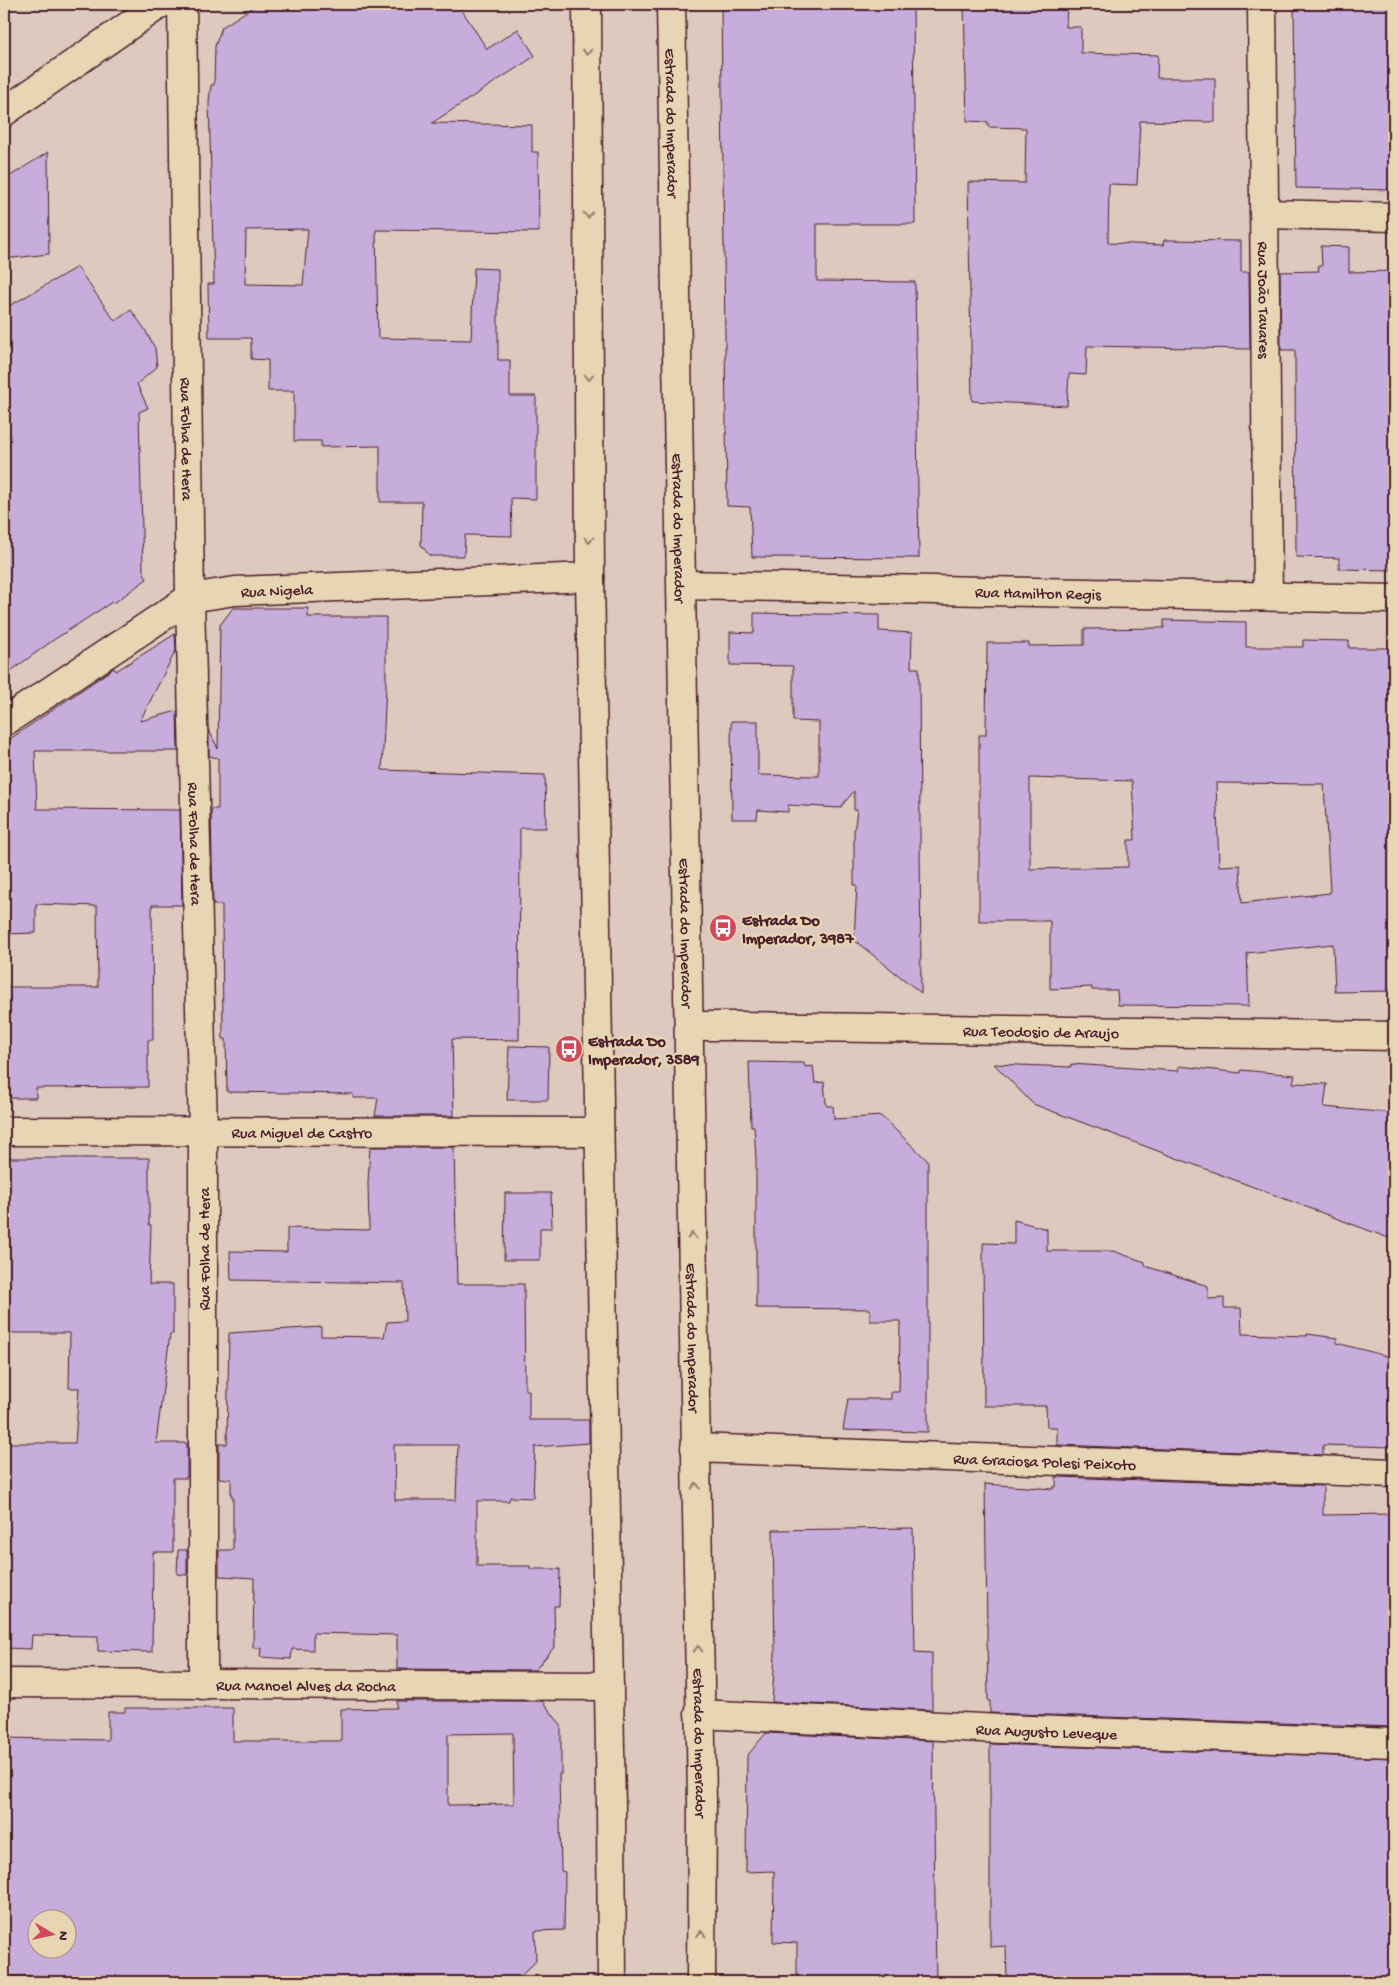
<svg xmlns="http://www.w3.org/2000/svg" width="1398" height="1986" viewBox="0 0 1398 1986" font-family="'Gochi Hand',sans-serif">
	<rect width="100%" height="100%" fill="#dec9bf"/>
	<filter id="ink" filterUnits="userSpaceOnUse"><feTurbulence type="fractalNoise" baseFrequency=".02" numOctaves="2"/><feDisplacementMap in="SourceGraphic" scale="10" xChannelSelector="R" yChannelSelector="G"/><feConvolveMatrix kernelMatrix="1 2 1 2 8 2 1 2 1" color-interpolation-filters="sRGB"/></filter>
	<g filter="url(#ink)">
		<g fill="#c6addb" stroke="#4a1f2b" fill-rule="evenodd">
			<path d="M 258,4 L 458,4 L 487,49 L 518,29 L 535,56 L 432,123 L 532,125 L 532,152 L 538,152 L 539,232 L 376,230 L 378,338 L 471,340 L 474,268 L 498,269 L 498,360 L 510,360 L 510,396 L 536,396 L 536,499 L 511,498 L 512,536 L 465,535 L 464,556 L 430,556 L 421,545 L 422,502 L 380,502 L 380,446 L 321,447 L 321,441 L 294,441 L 294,391 L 268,391 L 268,360 L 251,359 L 251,338 L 209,338 L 208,284 L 214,284 L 209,101 L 211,85 L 214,85 L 215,46 L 222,27 ZM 308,229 L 303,285 L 245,284 L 246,230 Z"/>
			<polygon points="721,4 913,4 915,224 817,224 817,281 915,282 919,558 752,557 750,507 727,506"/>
			<polygon points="964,4 1067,4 1066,27 1081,27 1081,53 1158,55 1157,78 1215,78 1215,122 1140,121 1137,185 1109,184 1108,243 1163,245 1164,240 1241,241 1241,272 1249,272 1250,349 1087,346 1086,375 1069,374 1067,406 972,401 968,182 1025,183 1026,128 988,127 988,122 967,121"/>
			<polygon points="1294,4 1394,4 1394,190 1296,188"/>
			<polygon points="48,152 49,254 4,259 4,180"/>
			<polygon points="1321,246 1349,247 1349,272 1394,271 1394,570 1339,569 1339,558 1296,557 1295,350 1281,350 1280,272 1319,271 1318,266 1322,266"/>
			<polygon points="77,267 115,321 131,310 144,328 155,348 157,367 137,384 148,408 139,412 143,570 147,579 114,603 112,602 52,641 4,676 4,309"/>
			<polygon points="233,608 308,608 308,617 386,617 386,685 382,770 545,775 546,828 520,828 519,1040 452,1039 454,1116 375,1116 378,1098 353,1098 353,1094 227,1092 226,1039 223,1039 222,905 213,905 211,809 218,809 218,758 209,756 209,730 218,749 220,625"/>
			<polygon points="754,613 879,615 879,631 912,633 911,668 919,668 921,993 854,940 857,885 854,885 854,832 857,810 854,810 854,791 840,808 788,805 788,812 758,810 757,819 732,819 731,721 758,721 758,775 819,776 819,722 793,721 793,666 730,665 730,632 754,633"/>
			<path d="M 1164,620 L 1246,622 L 1246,647 L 1303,647 L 1303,640 L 1349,641 L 1349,648 L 1394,648 L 1394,991 L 1335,992 L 1333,944 L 1247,953 L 1249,1006 L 1118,1005 L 1117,990 L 1092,990 L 1092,987 L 1050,989 L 1050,921 L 979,921 L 979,735 L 986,735 L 987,643 L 1029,643 L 1029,646 L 1084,645 L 1084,629 L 1164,628 ZM 1030,778 L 1132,781 L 1135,840 L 1128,840 L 1128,867 L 1030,869 ZM 1216,783 L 1324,784 L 1330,893 L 1242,903 L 1240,865 L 1219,866 Z"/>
			<polygon points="175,634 176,650 140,721 177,711 178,751 35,751 37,809 180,810 182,905 152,905 153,1040 148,1040 148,1087 36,1088 36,1098 10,1098 7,1075 4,1075 4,987 98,987 97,906 36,904 36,933 4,934 4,779 6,779 4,743 114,668 116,671"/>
			<polygon points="509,1046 549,1047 548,1100 507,1100"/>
			<polygon points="749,1062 804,1063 805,1067 813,1066 815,1083 824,1082 826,1103 827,1106 833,1106 834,1119 881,1116 928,1161 928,1432 843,1430 848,1399 891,1399 891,1392 899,1392 900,1321 870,1321 870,1309 756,1308 756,1159 754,1126 751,1126"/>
			<polygon points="994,1064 1071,1067 1071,1064 1178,1071 1179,1066 1241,1073 1241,1070 1295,1075 1293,1083 1327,1084 1324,1107 1390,1113 1389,1124 1394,1124 1394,1240 1033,1104"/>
			<path d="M 370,1147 L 454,1147 L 457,1284 L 524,1284 L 525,1390 L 529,1390 L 529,1420 L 589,1420 L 589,1443 L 535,1447 L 533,1498 L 510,1497 L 509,1501 L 477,1501 L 477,1566 L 530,1566 L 530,1569 L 560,1569 L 559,1606 L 554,1606 L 555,1646 L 535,1670 L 397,1669 L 397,1635 L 313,1633 L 313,1650 L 292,1649 L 291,1659 L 260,1657 L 261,1648 L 253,1648 L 254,1578 L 219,1576 L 219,1550 L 233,1550 L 233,1496 L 231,1496 L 231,1479 L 219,1478 L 219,1444 L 227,1444 L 229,1333 L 321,1327 L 321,1336 L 384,1337 L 387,1322 L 405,1321 L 404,1283 L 231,1280 L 230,1251 L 287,1252 L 287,1228 L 369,1230 L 368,1182 ZM 394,1445 L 458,1445 L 456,1500 L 395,1500 Z"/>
			<polygon points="4,1158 149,1158 149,1225 151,1225 149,1284 173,1284 173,1334 170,1334 156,1443 187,1443 187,1478 173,1478 173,1552 153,1552 152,1652 98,1651 98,1636 32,1635 31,1649 4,1648 4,1443 75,1443 79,1388 69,1388 70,1333 4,1333"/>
			<polygon points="505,1193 551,1193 552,1228 540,1228 540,1260 504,1260"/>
			<polygon points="1014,1220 1047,1229 1047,1251 1113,1251 1145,1262 1145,1266 1208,1286 1208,1299 1224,1298 1224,1308 1241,1308 1242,1334 1307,1336 1307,1334 1337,1338 1337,1343 1394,1358 1394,1447 1323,1445 1323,1455 1057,1445 1057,1427 1047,1427 1046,1406 984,1406 983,1243 1014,1244"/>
			<polygon points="1056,1477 1323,1486 1323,1515 1394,1514 1394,1727 990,1713 990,1701 988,1701 985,1484 1053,1489 1053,1487 1056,1487"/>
			<polygon points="913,1528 915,1652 932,1653 932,1710 772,1702 775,1654 773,1530"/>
			<polygon points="178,1550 187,1550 187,1575 177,1574"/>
			<path d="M 397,1701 L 542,1701 L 561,1725 L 561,1774 L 559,1774 L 561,1871 L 565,1872 L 564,1930 L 535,1931 L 536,1961 L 515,1982 L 41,1982 L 41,1976 L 4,1976 L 4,1738 L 108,1740 L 108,1712 L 125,1712 L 125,1708 L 233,1708 L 233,1741 L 341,1741 L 341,1709 L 397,1708 ZM 513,1733 L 514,1804 L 448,1805 L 448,1734 ZM 38,1918 L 68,1918 L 68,1948 L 38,1948 Z"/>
			<polygon points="766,1733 933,1741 936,1982 797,1982 797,1943 773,1942 774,1871 746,1872 747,1756"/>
			<polygon points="990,1744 1394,1758 1394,1982 1007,1982 1006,1946 990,1947"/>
		</g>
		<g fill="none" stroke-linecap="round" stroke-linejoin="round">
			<g stroke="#4a1f2b" stroke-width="31">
				<g id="minor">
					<path id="s1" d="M 182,4 L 190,598 L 203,1131 L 203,1685"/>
					<path id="s2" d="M 1262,4 L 1268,596"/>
					<polyline points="1264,214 1394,217"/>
					<path id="s3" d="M 682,585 L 1394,599"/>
					<path id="s4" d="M 4,722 L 190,598 L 235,591 L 590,577"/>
					<path id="s5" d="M 689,1026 L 741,1026 L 1394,1036"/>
					<path id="s6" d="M 4,1131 L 599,1132"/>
					<path id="s7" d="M 695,1448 L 1394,1473"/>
					<path id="s8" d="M 4,1683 L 609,1686"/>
					<path id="s9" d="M 699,1714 L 1001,1729 L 1394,1743"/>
				</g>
			</g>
			<g stroke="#4a1f2b" stroke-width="31">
				<polyline id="tertiary" points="4,112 160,4"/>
			</g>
			<g stroke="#4a1f2b" stroke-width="31">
				<g id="secondary">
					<polyline points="587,4 590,577 611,1808 612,1982"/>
					<path id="s10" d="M 671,4 L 702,1801 L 701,1982"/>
				</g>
			</g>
			<use href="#minor" stroke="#e8d5b3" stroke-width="28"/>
			<use href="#tertiary" stroke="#e8d5b3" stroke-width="28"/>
			<use href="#secondary" stroke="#e8d5b3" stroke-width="28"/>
		</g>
		<defs><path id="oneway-chevron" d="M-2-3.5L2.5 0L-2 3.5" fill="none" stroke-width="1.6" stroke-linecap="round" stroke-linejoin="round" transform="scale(1.25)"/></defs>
		<g stroke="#997a6f">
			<use href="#oneway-chevron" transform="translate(587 52) rotate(90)"/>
			<use href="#oneway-chevron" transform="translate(588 215) rotate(90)"/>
			<use href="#oneway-chevron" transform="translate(589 377) rotate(90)"/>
			<use href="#oneway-chevron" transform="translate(589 540) rotate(90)"/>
			<use href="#oneway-chevron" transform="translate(692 1236) rotate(-91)"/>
			<use href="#oneway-chevron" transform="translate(696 1486) rotate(-91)"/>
			<use href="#oneway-chevron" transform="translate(698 1649) rotate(-91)"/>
			<use href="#oneway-chevron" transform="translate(701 1934) rotate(-90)"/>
		</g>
	</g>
	<defs>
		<g id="bus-disc" transform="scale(1.4375)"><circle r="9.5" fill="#d1495b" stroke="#e8d5b3"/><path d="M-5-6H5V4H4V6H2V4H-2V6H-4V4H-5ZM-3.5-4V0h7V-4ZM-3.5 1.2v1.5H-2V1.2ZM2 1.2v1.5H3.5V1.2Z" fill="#fff"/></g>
	</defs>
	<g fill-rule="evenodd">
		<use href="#bus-disc" x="723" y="928"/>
		<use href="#bus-disc" x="569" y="1049"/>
	</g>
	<g text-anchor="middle" stroke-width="4.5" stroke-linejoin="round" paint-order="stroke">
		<g font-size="16" fill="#4a1f2b" stroke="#e8d5b3">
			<text dy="6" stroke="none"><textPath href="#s10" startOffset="119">Estrada do Imperador</textPath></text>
			<text dy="6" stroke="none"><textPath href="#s2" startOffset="296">Rua João Tavares</textPath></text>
			<text dy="6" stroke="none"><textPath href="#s1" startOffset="435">Rua Folha de Hera</textPath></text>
			<text dy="6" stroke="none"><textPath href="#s10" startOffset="524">Estrada do Imperador</textPath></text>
			<text dy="6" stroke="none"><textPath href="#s4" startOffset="311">Rua Nigela</textPath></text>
			<text dy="6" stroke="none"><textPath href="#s3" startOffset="356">Rua Hamilton Regis</textPath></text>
			<text dy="6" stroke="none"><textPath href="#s1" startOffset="840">Rua Folha de Hera</textPath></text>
			<text dy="6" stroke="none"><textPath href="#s10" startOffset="929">Estrada do Imperador</textPath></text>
			<text dy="6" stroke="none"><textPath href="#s5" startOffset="352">Rua Teodosio de Araujo</textPath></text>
			<text dy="6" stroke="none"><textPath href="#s6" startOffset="298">Rua Miguel de Castro</textPath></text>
			<text transform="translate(203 1249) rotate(-90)" y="6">Rua Folha de Hera</text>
			<text dy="6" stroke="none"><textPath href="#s10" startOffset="1334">Estrada do Imperador</textPath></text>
			<text dy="6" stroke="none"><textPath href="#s7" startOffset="350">Rua Graciosa Polesi Peixoto</textPath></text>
			<text dy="6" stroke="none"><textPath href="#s8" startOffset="302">Rua Manoel Alves da Rocha</textPath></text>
			<text dy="6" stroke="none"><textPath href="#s9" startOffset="348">Rua Augusto Leveque</textPath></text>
			<text dy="6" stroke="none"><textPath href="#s10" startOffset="1739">Estrada do Imperador</textPath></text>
		</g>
		<g font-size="16" font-weight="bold" fill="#4a1f2b" stroke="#e8d5b3" text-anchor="start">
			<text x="742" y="925">Estrada Do<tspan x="742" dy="18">Imperador, 3987</tspan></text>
			<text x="588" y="1046">Estrada Do<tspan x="588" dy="18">Imperador, 3589</tspan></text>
		</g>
	</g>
	<rect width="1398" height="1986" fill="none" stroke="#e8d5b3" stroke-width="20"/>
	<rect x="10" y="10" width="1378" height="1966" fill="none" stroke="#4a1f2b" stroke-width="2" filter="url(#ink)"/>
	<g transform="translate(52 1934) rotate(99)"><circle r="24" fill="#e8d5b3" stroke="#a98c7d"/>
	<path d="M0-4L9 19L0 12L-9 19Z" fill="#d1495b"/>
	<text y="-8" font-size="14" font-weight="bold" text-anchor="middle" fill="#4a1f2b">N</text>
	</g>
</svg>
